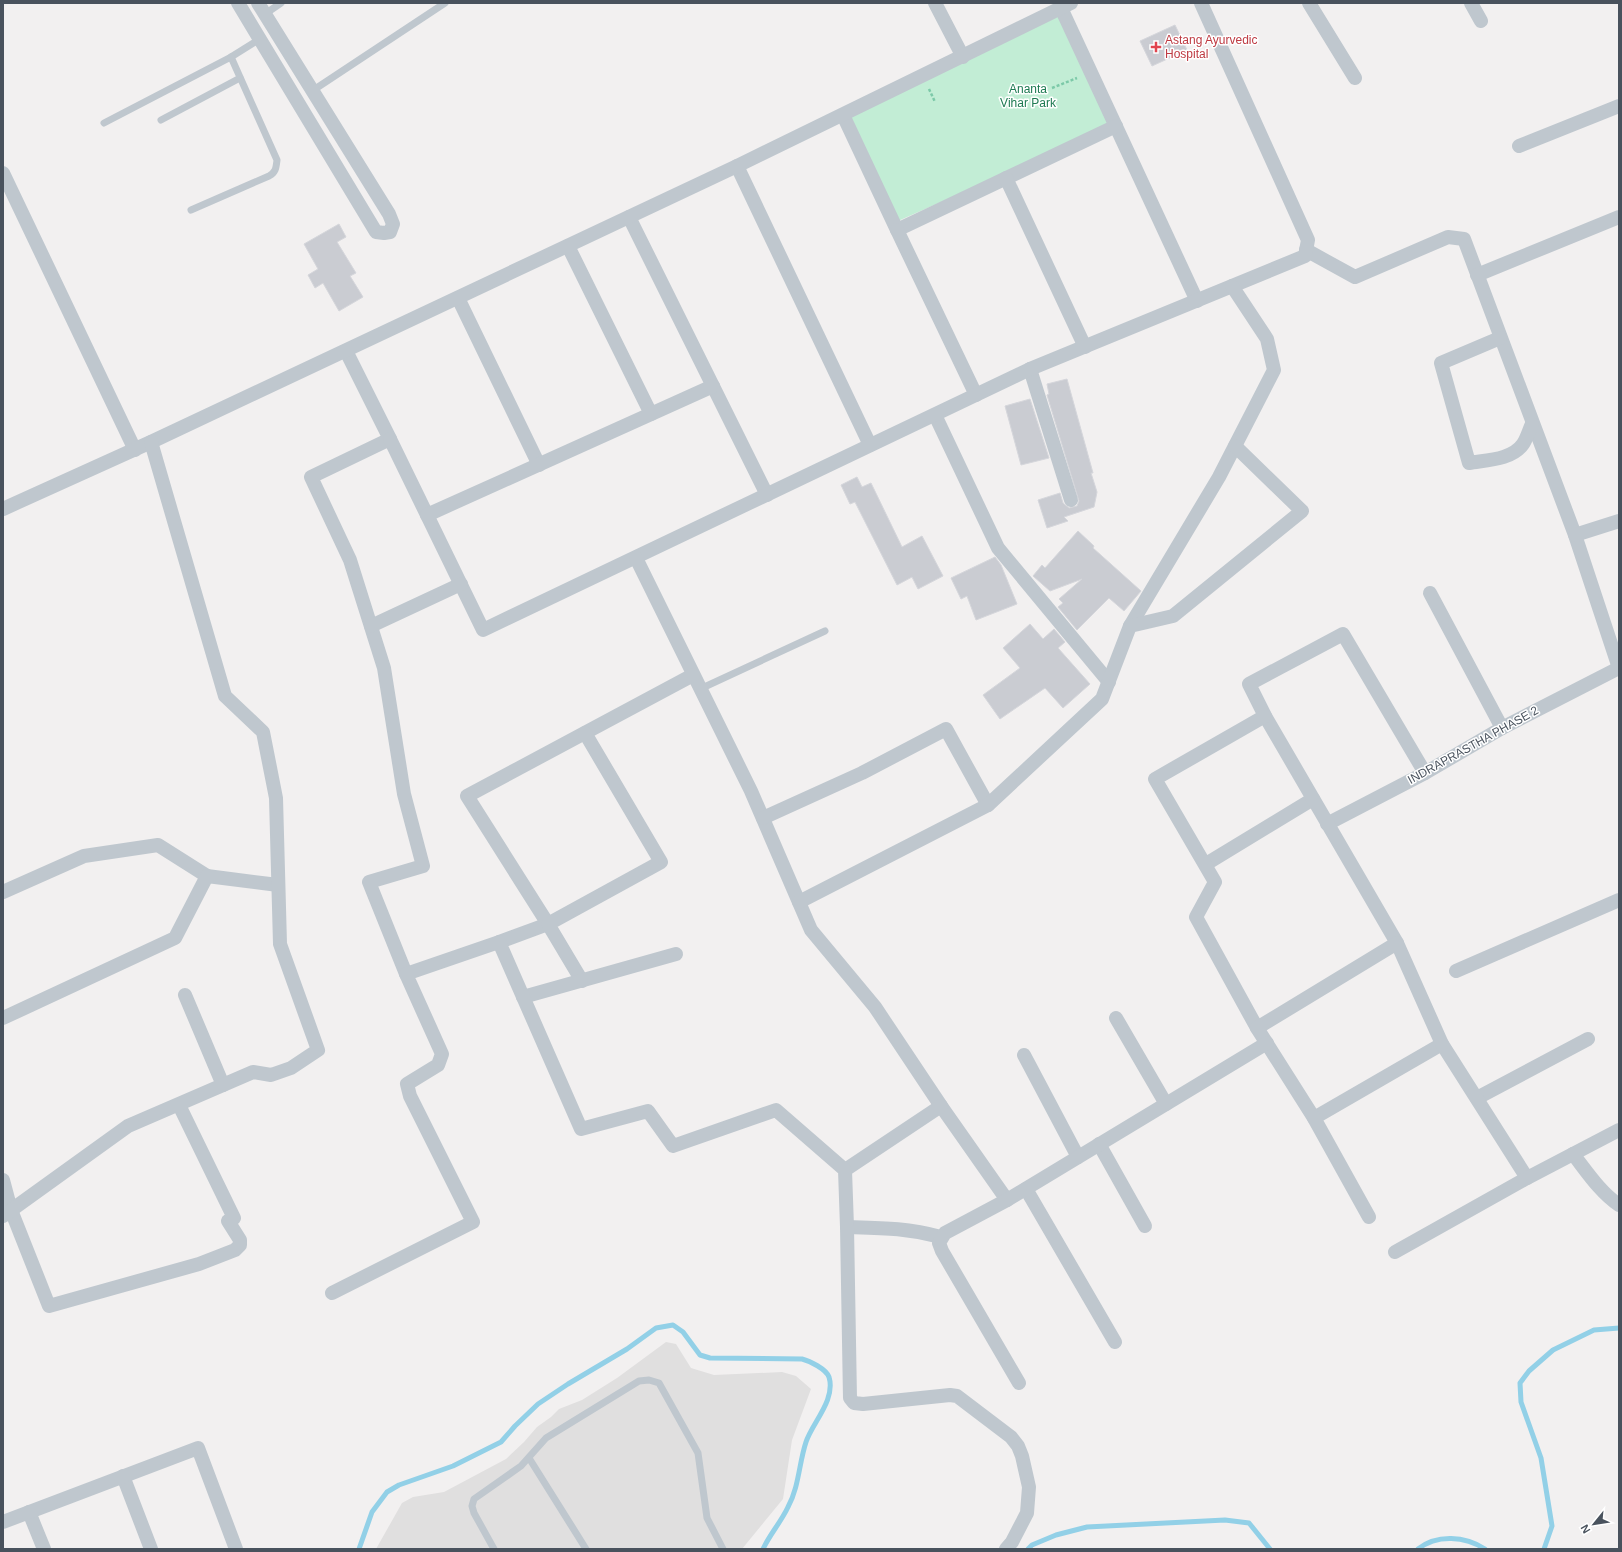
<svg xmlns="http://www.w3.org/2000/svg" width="1622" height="1552" viewBox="0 0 1622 1552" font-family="Helvetica,sans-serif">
	<rect width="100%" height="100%" fill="#f2f0f0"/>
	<polygon fill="#e0dfdf" points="666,1342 676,1344 691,1368 714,1375 782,1372 796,1376 811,1389 792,1440 783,1499 742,1549 376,1549 402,1503 413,1497 444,1492 506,1459 524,1442 537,1427 551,1417 559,1409 582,1400 617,1378"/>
	<polygon fill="#c2edd5" points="1060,10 1114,125 898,221 847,116"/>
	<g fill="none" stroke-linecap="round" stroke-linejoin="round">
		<g stroke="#92d0e7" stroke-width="5">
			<path d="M 359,1549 L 372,1512 L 387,1492 L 399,1485 L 453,1466 L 501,1442 L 515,1426 L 538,1404 L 568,1384 L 627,1349 L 656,1328 L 673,1325 L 683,1332 L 700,1355 L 710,1358 L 802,1359 C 810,1361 826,1369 829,1377 C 836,1400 812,1423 806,1442 C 799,1463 799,1487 788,1507 C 781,1522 770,1534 763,1549"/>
			<polyline points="1028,1549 1032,1545 1056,1535 1087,1527 1225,1520 1249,1523 1270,1549"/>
			<path d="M 1418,1549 C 1437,1534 1465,1536 1485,1549"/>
			<polyline points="1544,1549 1552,1526 1541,1458 1521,1402 1520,1383 1529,1371 1553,1350 1594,1330 1619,1328"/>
		</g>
	</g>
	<g fill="#caccd2" stroke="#d5d6db">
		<polygon points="1175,25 1187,50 1152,66 1140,41"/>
		<polygon points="339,224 346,237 337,242 356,273 350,276 363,297 339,311 323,283 315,288 308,275 318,269 304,244"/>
		<polygon points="1067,379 1093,473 1091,473 1097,492 1094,507 1064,517 1068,521 1047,528 1038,500 1060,493 1063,503 1069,508 1077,506 1079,501 1047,395 1049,394 1047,384"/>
		<polygon points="1030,399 1049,458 1021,465 1005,406"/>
		<polygon points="857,477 862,487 871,483 902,547 922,536 943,576 918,589 912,577 897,585 855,502 850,504 841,485"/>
		<polygon points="1078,531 1094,546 1093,548 1141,591 1124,611 1109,598 1077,630 1058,607 1063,603 1059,599 1082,579 1050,591 1033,576 1042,565 1045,568"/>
		<polygon points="995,557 1001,565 1017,604 976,620 967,596 961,599 951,578"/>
		<polygon points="1030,624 1043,639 1054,629 1065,642 1058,648 1090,684 1063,708 1045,688 1000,719 983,695 1020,668 1003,648"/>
	</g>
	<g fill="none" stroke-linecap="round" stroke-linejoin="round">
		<g stroke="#7cc9a8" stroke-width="2.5" stroke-dasharray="3 2" stroke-linecap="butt">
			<polyline points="1052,88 1077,78"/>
			<polyline points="929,89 935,102"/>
		</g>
		<g stroke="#bfc7ce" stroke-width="7">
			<polyline points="265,14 281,3"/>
			<polyline points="312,91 445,3"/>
			<polyline points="161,120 240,78"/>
			<polyline points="104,123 231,57 260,39"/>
			<path d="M 191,210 L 269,176 C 276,172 276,168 277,160 L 231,57"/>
			<polyline points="700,689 825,631"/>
			<polyline points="529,1458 586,1549"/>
			<polyline points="494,1549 474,1513 472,1506 474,1499 521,1466 546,1438 639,1381 649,1380 659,1383 698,1453 707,1518 723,1549"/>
		</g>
		<g stroke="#bfc7ce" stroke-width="14">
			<polyline points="238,3 376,232 384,233 390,232 393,224 389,214 258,3"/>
			<polyline points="935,3 963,57"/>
			<polyline points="1309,3 1355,78"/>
			<polyline points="1471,3 1481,21"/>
			<polyline points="1061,8 1197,301"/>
			<polyline points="843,115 897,230 1116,126"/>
			<polyline points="1519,146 1619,106"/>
			<polyline points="737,166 870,445"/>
			<polyline points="3,173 135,450"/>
			<polyline points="1006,178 1085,347"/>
			<polyline points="629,217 767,495"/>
			<polyline points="897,230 976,395"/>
			<polyline points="568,246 651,414"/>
			<polyline points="1306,250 1355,277 1448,237 1464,239 1575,535 1619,668"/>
			<polyline points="1477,275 1619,217"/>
			<polyline points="458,298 539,465"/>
			<path d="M 1500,338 L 1441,363 L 1469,463 C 1486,460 1512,460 1523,444 C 1527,438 1529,430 1532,424"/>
			<polyline points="346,351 390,439 311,477 350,560 384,668 404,794 423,866 369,882 406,974"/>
			<polyline points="1030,369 1071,500"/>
			<polyline points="935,415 998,548 1109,682"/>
			<polyline points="390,439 483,630 1030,369 1305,256 1308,240 1201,3"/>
			<polyline points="3,509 151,442 737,166 1071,3"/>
			<polyline points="427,515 713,386"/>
			<polyline points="1575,535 1619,521"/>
			<polyline points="636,558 751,791 811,930 875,1007 941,1106 1007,1200"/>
			<polyline points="1430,593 1502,728"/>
			<polyline points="371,626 461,584"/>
			<polyline points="1130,626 1219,477 1274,370 1267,339 1232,286"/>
			<polyline points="763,818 862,773 946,729 988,805"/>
			<polyline points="1327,824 1425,773 1502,728 1619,668"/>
			<polyline points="1206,864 1313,799"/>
			<polyline points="3,892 84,856 158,845 207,876"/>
			<polyline points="799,902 988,805 1102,699 1130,626 1173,616 1302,511 1235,446"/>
			<polyline points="499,942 548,924 467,796 693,675"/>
			<polyline points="1397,943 1265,716 1249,684 1343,634 1425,773"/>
			<polyline points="1456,971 1619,900"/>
			<polyline points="582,981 548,924 661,862 585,733"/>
			<polyline points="185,995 223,1085"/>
			<polyline points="523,997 676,954"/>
			<polyline points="3,1018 175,938 207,876 278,885"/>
			<polyline points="1116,1018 1166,1104"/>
			<polyline points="1257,1028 1196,917 1215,882 1155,779 1265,716"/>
			<polyline points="1024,1055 1078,1157"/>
			<polyline points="1477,1098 1588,1039"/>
			<polyline points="1314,1118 1442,1044"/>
			<polyline points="1099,1144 1145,1226"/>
			<path d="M 1573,1154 C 1587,1172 1600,1192 1619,1205"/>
			<polyline points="845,1170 941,1106"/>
			<polyline points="3,1180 11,1210 49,1306 199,1264 235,1250 240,1245 240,1240 228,1221 234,1218 179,1105"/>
			<polyline points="1026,1189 1115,1342"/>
			<polyline points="3,1216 128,1126 253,1072 271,1075 291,1068 318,1050 280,944 276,798 263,732 225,696 151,442"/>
			<polyline points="1369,1217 1314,1118 1257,1028 1397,943 1442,1044 1527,1178"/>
			<path d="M 847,1227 C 883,1228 907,1228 941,1237"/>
			<polyline points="1395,1252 1527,1178 1619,1130"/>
			<polyline points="332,1293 473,1222 410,1096 407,1084 438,1065 442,1054 406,974 499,942 581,1129 648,1111 673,1146 776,1110 845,1170 847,1227 850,1398 854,1403 863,1404 950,1395 957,1396 1011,1437 1018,1446 1022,1456 1029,1487 1027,1513 1012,1542 1006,1549"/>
			<polyline points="1019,1383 942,1251 939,1243 945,1233 1007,1200 1267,1043"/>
			<polyline points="123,1476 151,1549"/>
			<polyline points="29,1512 44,1549"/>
			<polyline points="3,1522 198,1448 236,1549"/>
		</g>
	</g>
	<path fill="#e0444e" stroke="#fff" stroke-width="1.5" d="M1154 41h4v4h4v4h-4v4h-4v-4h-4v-4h4z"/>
	<g text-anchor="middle" stroke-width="3" stroke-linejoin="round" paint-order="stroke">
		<g font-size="12" fill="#be3a42" stroke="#fff" text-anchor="start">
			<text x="1165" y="44">Astang Ayurvedic<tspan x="1165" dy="14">Hospital</tspan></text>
		</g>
		<g font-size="12" fill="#1e7a52" stroke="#fff">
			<text x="1028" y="93">Ananta<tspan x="1028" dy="14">Vihar Park</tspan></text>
		</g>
		<g font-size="12" fill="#49525d" stroke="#fff">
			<text transform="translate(1473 745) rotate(-29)" y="4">INDRAPRASTHA PHASE 2</text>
		</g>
	</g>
	<rect width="1622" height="1552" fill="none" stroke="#49525d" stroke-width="8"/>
	<g transform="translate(1594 1524) rotate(240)" stroke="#ffffff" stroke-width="3" paint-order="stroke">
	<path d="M0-3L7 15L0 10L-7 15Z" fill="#49525d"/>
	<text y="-6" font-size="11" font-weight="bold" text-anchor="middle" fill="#49525d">N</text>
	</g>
</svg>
